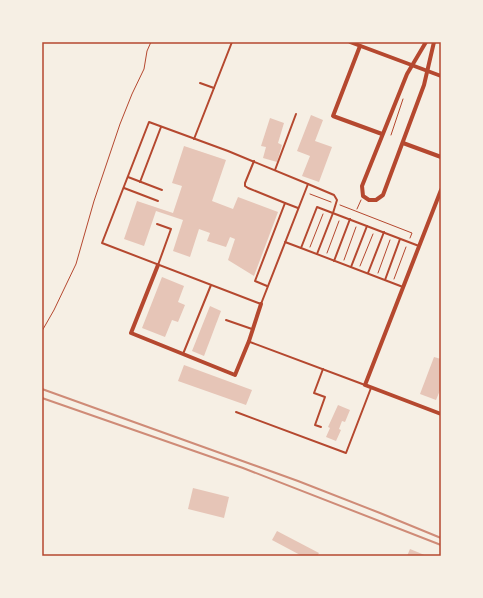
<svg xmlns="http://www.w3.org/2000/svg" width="483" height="598" viewBox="0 0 483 598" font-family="Barlow,sans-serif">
	<rect width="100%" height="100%" fill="#f6efe4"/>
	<g fill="#e6c5b7">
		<polygon points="311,115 323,120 315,141 332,147 319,182 302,176 310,156 297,151"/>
		<polygon points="270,118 284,123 278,143 282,145 277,162 263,158 266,147 261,146"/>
		<polygon points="184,146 226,160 212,201 233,209 238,197 278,212 254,276 228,260 235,239 230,237 226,247 207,241 210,233 199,229 190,257 173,251 183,220 156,211 144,246 124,239 137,201 173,213 182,186 172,183"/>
		<polygon points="162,277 184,286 178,302 185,305 178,322 172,320 165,337 142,328"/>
		<polygon points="210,306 221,311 204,356 192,351"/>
		<polygon points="434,357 441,359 441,388 436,400 420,394"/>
		<polygon points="184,365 252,390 246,405 178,381"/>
		<polygon points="338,405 350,410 345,422 342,421 339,429 341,430 336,441 326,437 330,428 328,427"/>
		<polygon points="193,488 229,497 224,518 188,509"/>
		<polygon points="277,531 319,553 317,556 302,556 272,540"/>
		<polygon points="410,549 427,556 407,556"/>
	</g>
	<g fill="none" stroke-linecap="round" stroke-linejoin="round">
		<g stroke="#b5482f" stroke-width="1">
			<polyline points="391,135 403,99"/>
			<polyline points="310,194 331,202"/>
			<polyline points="340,205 412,233 410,238"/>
			<polyline points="357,209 361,200"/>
			<polyline points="310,247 323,214"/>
			<polyline points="327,253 339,221"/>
			<polyline points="344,260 356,227"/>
			<polyline points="360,266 373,234"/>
			<polyline points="378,273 390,240"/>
			<polyline points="394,279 406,247"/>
			<polyline points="42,331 54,310 76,264 94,201 120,124 132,94 144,69 147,51 151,42"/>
			<polyline points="42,551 43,556"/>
		</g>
		<g stroke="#b5482f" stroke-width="2">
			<polyline points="200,83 214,88"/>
			<polygon points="149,122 228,151 308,184 261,304 102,243"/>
			<polyline points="194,139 232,42"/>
			<polyline points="254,161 245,183 245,186 248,188 285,203"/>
			<polyline points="275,170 296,114"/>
			<polyline points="128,177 162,190"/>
			<polyline points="140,182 161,127"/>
			<polyline points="308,184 334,195 337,200 333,213 317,254"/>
			<polyline points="124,188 158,201"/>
			<polyline points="157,224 171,229 158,265"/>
			<polyline points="285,242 301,248"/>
			<polyline points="334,261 350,219"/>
			<polyline points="351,267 367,226"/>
			<polyline points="368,273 384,232"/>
			<polyline points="385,280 400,239"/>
			<polyline points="267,286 255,281 285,203 298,208"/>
			<polyline points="403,287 301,248 317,207 419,246"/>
			<polyline points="226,320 252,329"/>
			<polyline points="250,342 365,385"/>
			<polyline points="183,354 211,285"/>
			<polyline points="236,412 346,453 371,388"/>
			<polyline points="321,427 315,425 325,397 314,393 323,369"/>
		</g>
		<g stroke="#b5482f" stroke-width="4">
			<polyline points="350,42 441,76"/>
			<polyline points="426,42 407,74 362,186 363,196 369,200 376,200 383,195 424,85 434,42"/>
			<polyline points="360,46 333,116 382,134"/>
			<polyline points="403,143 441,157"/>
			<polyline points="441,190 365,385 441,414"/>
			<polyline points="158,265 131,333 235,375 249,341 261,304"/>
		</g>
		<g stroke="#cf8b77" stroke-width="2">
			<polyline points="42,389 298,481 380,513 441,538"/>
			<polyline points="42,398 243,468 441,545"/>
		</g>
	</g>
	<rect width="483" height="598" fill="none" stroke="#f6efe4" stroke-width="86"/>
	<rect x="43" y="43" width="397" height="512" fill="none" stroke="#b5482f" stroke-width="1.5"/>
</svg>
